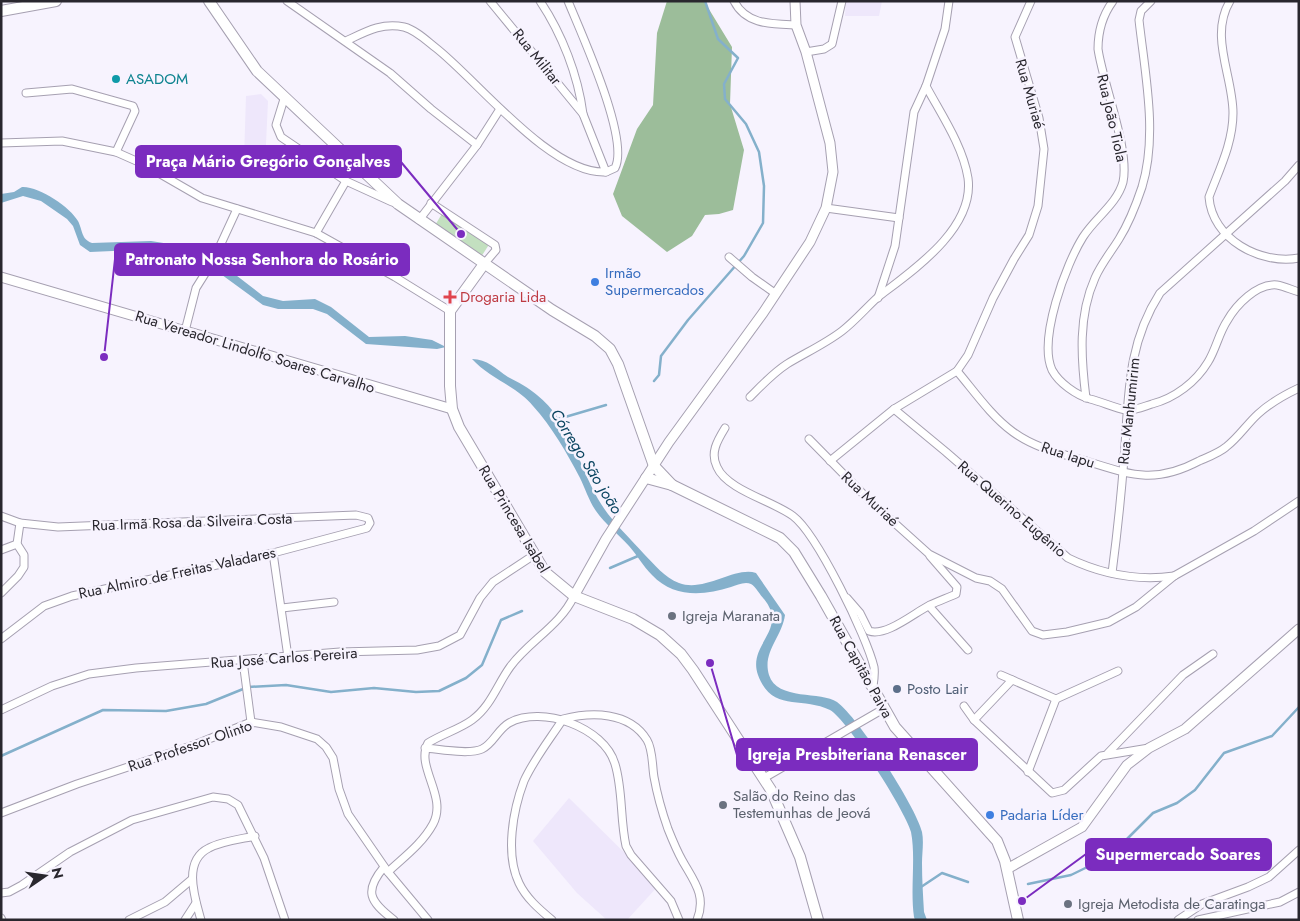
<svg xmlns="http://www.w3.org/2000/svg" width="1300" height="921" viewBox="0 0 1300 921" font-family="Jost,sans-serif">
	<rect width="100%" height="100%" fill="#f7f3fe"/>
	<g fill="#eee7fb">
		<polygon points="846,1 882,1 879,16 845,16"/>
		<polygon points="261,94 268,101 265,165 244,159 246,96"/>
		<polygon points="569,798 658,886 627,920 607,920 577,893 533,841"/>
	</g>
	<polygon fill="#c3e0c0" points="443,212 490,243 481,257 434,227"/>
	<polygon fill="#9cbd9a" points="667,1 704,1 732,47 730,104 744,150 733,210 719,214 705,215 692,236 667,252 622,216 613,194 637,129 653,105 657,33"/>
	<g fill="#84b0cb">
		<path d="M 22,187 C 39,186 70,207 78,221 C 83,231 81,239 92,243 L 151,241 L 176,245 L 228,269 L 263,296 L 283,301 L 315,299 L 331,307 L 369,337 L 405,336 L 432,340 L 446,347 L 437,349 L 366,344 L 327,314 L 313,309 L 278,309 L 263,305 L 218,272 L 170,250 L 158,249 L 90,252 L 80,245 L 73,226 L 67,219 L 41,201 L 23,196 L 1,203 L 1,194 L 14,192 Z"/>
		<path d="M 472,359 C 487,359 496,369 508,377 C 518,382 529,388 537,395 C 569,420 579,465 598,499 C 610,520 628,536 644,554 C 654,564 665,578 679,583 C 704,593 735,566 756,573 L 785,615 C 782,637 762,652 769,675 C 777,701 822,691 837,702 C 858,717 916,807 922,832 C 924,842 922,853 922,863 C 922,879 923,896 924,912 L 927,920 L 915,920 L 914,917 C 910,889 916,858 911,832 C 906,812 847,719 830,710 C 802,696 772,713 758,675 C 747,644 789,630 764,599 C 760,595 756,587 751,584 C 745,581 737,585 731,587 C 703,596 674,598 652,575 C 643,566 637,555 629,546 C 618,534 605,524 596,511 C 589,501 585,488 580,478 C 567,453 552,427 533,406 C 518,387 489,378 472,359 Z"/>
	</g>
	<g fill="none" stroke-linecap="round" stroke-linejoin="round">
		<g stroke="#84b0cb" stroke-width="2.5">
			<polyline points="654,381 659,375 661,356 688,320 744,256 763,223 764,186 759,152 746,124 725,99 724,84 738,58 718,39 705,1"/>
			<polyline points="555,420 606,405"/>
			<polyline points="610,568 638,556"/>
			<polyline points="1,756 103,710 166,711 206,704 248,687 286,685 331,692 374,688 416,692 439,691 466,678 482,665 501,620 522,611"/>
			<polyline points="1028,884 1071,875 1110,856 1153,813 1177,803 1195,790 1224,753 1272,736 1299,707"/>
			<polyline points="921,887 942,873 968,882"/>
		</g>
		<g stroke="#a6a0b1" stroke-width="9">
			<g id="minor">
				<polyline points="287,1 390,73 431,109 477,145"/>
				<path d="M 540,1 C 562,34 578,75 583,114"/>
				<path d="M 568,1 C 581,33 630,139 615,168 L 606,172"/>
				<path d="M 734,1 C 746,25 772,24 796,25"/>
				<path d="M 1113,1 C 1102,16 1098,31 1098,49 C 1103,84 1130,150 1123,182 C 1117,204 1095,218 1083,237 C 1066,264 1038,339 1052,370 C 1059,383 1076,395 1090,399 C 1102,402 1115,408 1126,410 C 1134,411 1145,406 1152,404 C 1175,398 1196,382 1208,362 C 1216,349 1219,333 1227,321 C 1236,305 1257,283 1277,285 C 1284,286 1292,290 1299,292"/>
				<path d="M 1230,1 C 1209,36 1233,76 1233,113 C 1233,143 1219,170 1209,197 C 1212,239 1260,265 1299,258"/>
				<path d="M 346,41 C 365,32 382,22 404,27 C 416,30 427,41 436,48 C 478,81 551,175 606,172 L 583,114 L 490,1"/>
				<polyline points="806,52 824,49 832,44 842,1"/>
				<polyline points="26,93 72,89 133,106 135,111 116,152"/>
				<polyline points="284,99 276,125 281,137 346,181 392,202"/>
				<polyline points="1,143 62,141 116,152 143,164 202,198 316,233 395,277 450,311"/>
				<polyline points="431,203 495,245 496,250 484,264"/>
				<polyline points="826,208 899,218"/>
				<polyline points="419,220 477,145 500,109"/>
				<polyline points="316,233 346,181"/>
				<polyline points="729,257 752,277 776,294"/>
				<polyline points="878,298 895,246 914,112 926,86"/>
				<polyline points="185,331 196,288 213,261 237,209"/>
				<path d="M 957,371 C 974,391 991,416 1013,432 C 1032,446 1054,452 1076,458 C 1125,472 1150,487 1199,461 C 1208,457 1219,453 1226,447 C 1238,438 1247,424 1258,414 C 1270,403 1284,395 1299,388"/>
				<path d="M 750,397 C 762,385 773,373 787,364 C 805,353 825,344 842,331 C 855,321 866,308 878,297 C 912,271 975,229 968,178 C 963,146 941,114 926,86 L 945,29 L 949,1"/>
				<path d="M 1086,398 C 1081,358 1078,316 1095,278 C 1101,264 1111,252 1119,239 C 1129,223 1136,205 1142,187 C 1158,135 1145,74 1139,20 L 1141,11 L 1151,1"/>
				<path d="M 894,409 L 946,452 L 1068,558 C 1101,574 1137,581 1174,576"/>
				<path d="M 725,428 C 717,441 710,453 717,467 C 727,490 773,501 793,516 C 817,534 867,637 874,667 C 875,674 874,680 873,686"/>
				<polyline points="809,439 870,501 929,554 976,578 990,581 1002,589 1032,631 1043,635 1067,632 1109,622 1136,607 1174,576 1254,531 1299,501"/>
				<polyline points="830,461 894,409 957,371 968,355 993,298 1014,259 1029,235 1038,206 1044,149 1039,118 1015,37 1031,1"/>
				<polyline points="1,516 20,523 58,527 356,515 368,518 370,523 367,528 273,553 72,596 44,606 1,639"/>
				<polyline points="1,550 17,544"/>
				<polyline points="273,553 288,657"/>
				<path d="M 1112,573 C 1117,535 1121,497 1124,459 C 1129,398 1126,346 1160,293 L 1285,181 L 1299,165"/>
				<polyline points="1,593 18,576 24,567 24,555 17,544 20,523"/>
				<path d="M 847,598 L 860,613 L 869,631 C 886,637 914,613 930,605 C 938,601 947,598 956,594 L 957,587 L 930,556"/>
				<polyline points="929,606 968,650"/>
				<polyline points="282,608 334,602"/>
				<polyline points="243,661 251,722"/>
				<polyline points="1001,675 1056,699"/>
				<polyline points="964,706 974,720 1052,793 1064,790 1101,756 1149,748"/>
				<polyline points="1,710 52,686 89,674 136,668 340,652 417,650 439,646 460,635 480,598 493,582 534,555"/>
				<polyline points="974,720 1012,680"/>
				<path d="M 425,748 C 439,749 469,755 482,749 C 493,744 498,729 509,723 C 542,705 604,727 615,764 C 623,790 620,819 626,846 L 631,855 L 671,901 L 679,920"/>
				<polyline points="1108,753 1183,675 1213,654"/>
				<polyline points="1028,772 1056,699 1118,671"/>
				<polyline points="764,778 885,708"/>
				<polyline points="1,813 77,784 194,745 251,722 281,727 317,739 326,747 333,758 339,789 348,814 388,872 428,920"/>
				<path d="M 384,867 C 364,891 369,901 394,920"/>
				<path d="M 388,872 C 404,857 422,844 433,824 C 448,796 415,767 428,743 C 442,734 460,729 472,720 C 491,706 497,685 510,667 C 529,641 560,626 574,596"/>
				<polyline points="1,893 9,892 22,885 70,852 132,820 213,797 228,799 238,805 264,858 285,920"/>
				<polyline points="1,918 2,920"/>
				<polyline points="129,920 165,902 191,880"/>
				<polyline points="185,920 196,903"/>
				<path d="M 201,920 C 195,898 182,861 209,848 C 222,841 241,839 255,836"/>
				<path d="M 552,920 C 539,909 526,898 519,883 C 505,854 513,810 524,781 C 534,759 550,739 563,719 C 591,712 629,711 647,740 C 653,750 652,765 654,777 C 657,794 662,812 668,829 C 672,839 677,851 682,860 C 693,880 707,895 697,920"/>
				<polyline points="1178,920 1202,904 1248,887 1269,877 1299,850"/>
				<polyline points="1198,920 1280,902 1299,892"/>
			</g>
		</g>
		<g stroke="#a6a0b1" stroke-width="11">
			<g id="tertiary">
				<polyline points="1,277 452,409"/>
				<polyline points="574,596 606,539 669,442 763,313 810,242 826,208 833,172 830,143 806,52 796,25 795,1"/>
				<polyline points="1007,869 1082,827 1127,765 1149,748 1185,729 1299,629"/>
			</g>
		</g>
		<g stroke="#a6a0b1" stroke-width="12">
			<g id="secondary">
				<polyline points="209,1 257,71 398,204 552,310 595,336 610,349 618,364 654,466 672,485"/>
				<polyline points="1,11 56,1"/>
				<polyline points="484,264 450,311 450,386 452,409 459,427 545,572 574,596 633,619 660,635 681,654 693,670 771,790 800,857 818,920"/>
				<polyline points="646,478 672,485 780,538 794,552 821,596 895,727 997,841 1005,861 1018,920"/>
			</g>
		</g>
		<use href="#minor" stroke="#fff" stroke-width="7"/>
		<use href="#tertiary" stroke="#fff" stroke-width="9"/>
		<use href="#secondary" stroke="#fff" stroke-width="10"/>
	</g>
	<circle fill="#0f9aa8" stroke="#f7f3fe" stroke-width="2" cx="116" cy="79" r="5"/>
	<g fill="#3f7fe0" stroke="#f7f3fe" stroke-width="2">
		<circle cx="595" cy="282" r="5"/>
		<circle cx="990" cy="815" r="5"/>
	</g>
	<path fill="#e0444e" stroke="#f7f3fe" stroke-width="2" d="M447.5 289.5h5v5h5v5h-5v5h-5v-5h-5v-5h5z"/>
	<g fill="#6b7280" stroke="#f7f3fe" stroke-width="2">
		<circle cx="672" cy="616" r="5"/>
		<circle cx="723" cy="805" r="5"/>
		<circle cx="1068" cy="904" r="5"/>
	</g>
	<circle fill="#5c6f8a" stroke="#f7f3fe" stroke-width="2" cx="897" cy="689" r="5"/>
	<g text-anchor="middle" stroke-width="5" stroke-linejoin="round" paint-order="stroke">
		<g font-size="15" fill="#29272e" stroke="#f7f3fe">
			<text transform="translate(537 57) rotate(51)" y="5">Rua Militar</text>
			<text transform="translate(1030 94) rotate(74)" y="5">Rua Muriaé</text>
			<text transform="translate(1112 118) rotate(77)" y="5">Rua João Tiola</text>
			<text transform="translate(255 352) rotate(17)" y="5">Rua Vereador Lindolfo Soares Carvalho</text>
			<text transform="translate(1129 411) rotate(-84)" y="5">Rua Manhumirim</text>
			<text transform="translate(1068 455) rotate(18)" y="5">Rua Iapu</text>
			<text transform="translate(870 499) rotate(43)" y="5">Rua Muriaé</text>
			<text transform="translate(1012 509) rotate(41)" y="5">Rua Querino Eugênio</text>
			<text transform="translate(514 519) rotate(59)" y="5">Rua Princesa Isabel</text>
			<text transform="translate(192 522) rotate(-2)" y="5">Rua Irmã Rosa da Silveira Costa</text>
			<text transform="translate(177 573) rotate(-12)" y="5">Rua Almiro de Freitas Valadares</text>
			<text transform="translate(284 658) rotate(-4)" y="5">Rua José Carlos Pereira</text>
			<text transform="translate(861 667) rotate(61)" y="5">Rua Capitão Paiva</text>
			<text transform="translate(190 746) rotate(-19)" y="5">Rua Professor Olinto</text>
		</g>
		<g font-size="15" fill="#0d838f" stroke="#f7f3fe" text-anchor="start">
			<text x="126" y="84">ASADOM</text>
		</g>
		<g font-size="15" fill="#366cbe" stroke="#f7f3fe" text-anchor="start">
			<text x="605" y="278">Irmão<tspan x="605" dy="17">Supermercados</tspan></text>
			<text x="1000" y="820">Padaria Líder</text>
		</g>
		<g font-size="15" fill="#be3a42" stroke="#f7f3fe" text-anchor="start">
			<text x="460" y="302">Drogaria Lida</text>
		</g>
		<g font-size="15" fill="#5b616d" stroke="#f7f3fe" text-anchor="start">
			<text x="682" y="621">Igreja Maranata</text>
			<text x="733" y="801">Salão do Reino das<tspan x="733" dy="17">Testemunhas de Jeová</tspan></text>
			<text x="1078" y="909">Igreja Metodista de Caratinga</text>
		</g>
		<g font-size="15" fill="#4e5e75" stroke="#f7f3fe" text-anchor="start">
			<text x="907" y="694">Posto Lair</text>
		</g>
		<g font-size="16" font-style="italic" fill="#0b4561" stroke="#f7f3fe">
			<text transform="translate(587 461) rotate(58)" y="6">Córrego São joão</text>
		</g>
	</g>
	<path fill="none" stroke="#7b2cbf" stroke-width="2" d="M461 234L401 162M104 357L115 259M710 663L737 755M1022 901L1086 854"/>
	<g fill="#7b2cbf" stroke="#f7f3fe" stroke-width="2">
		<circle cx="461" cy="234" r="5"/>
		<circle cx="104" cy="357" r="5"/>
		<circle cx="710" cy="663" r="5"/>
		<circle cx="1022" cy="901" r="5"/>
	</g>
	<g fill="#7b2cbf" stroke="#7b2cbf" stroke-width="2">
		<rect x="136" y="146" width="265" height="31" rx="5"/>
		<rect x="115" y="244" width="294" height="31" rx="5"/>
		<rect x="737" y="739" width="240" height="31" rx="5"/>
		<rect x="1086" y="839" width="185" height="31" rx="5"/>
	</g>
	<g font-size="16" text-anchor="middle" font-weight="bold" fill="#fff">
		<text x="268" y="167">Praça Mário Gregório Gonçalves</text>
		<text x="262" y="265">Patronato Nossa Senhora do Rosário</text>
		<text x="857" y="760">Igreja Presbiteriana Renascer</text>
		<text x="1178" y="860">Supermercado Soares</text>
	</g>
	<rect width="1300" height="921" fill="none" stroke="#29272e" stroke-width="5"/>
	<g transform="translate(45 876) rotate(77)" stroke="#f7f3fe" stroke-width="4" paint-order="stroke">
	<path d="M0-4L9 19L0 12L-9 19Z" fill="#29272e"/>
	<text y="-8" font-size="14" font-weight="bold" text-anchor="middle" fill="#29272e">N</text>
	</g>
</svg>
